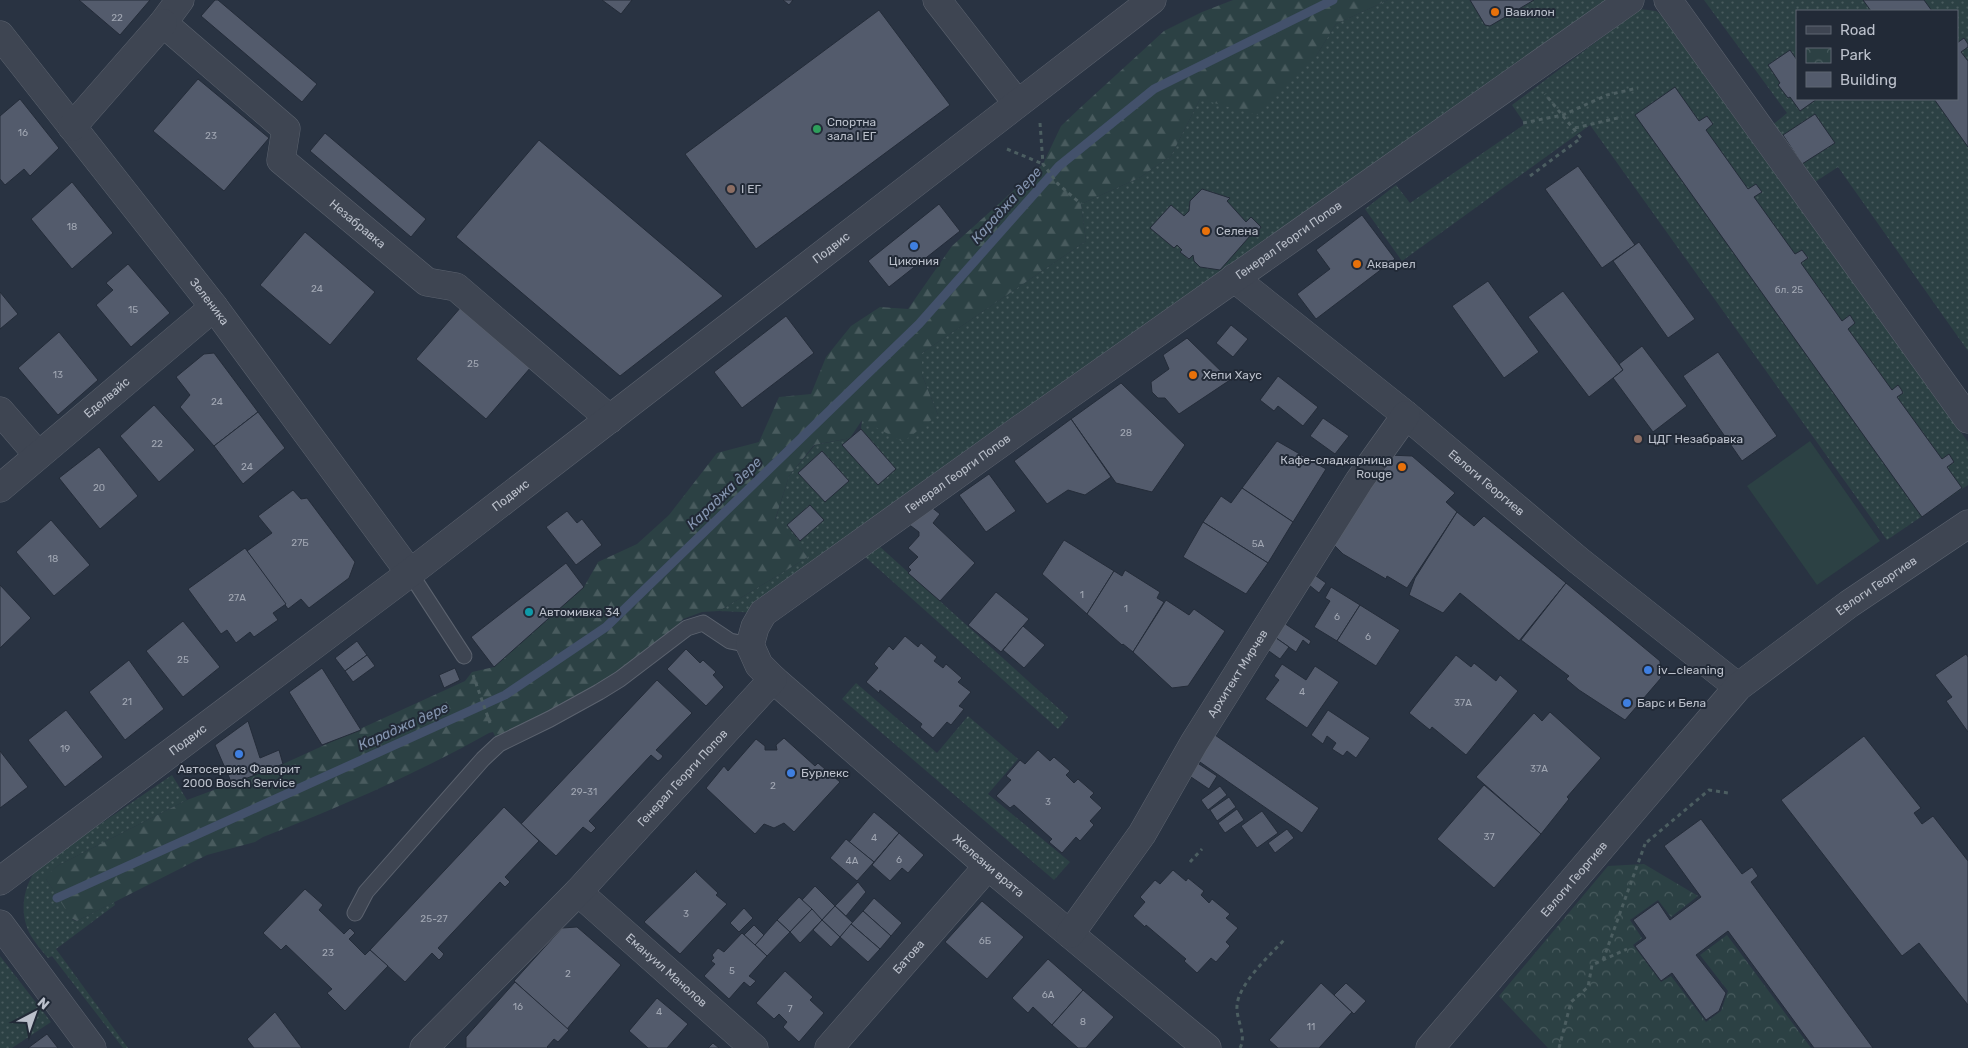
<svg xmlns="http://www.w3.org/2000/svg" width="1968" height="1048" viewBox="0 0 1968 1048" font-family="Rubik,sans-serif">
	<defs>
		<pattern id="grass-dots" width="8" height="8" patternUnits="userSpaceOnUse" patternTransform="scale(1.25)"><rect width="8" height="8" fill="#2c4144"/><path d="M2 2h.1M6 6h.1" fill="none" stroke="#495b5e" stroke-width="1.8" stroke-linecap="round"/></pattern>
		<pattern id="forest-firs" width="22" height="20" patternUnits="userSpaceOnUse" patternTransform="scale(1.25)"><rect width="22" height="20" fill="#2c4144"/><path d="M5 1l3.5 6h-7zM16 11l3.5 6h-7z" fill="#495b5e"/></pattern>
		<pattern id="park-crowns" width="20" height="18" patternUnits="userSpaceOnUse" patternTransform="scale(1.25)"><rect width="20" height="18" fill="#2c4144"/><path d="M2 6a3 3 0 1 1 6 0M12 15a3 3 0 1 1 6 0" fill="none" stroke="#495b5e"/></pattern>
	</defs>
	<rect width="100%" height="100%" fill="#293342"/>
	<g fill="url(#grass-dots)" fill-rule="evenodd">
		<polygon points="1388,0 1630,0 763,613 719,611 808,557 775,521 789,476 815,445 851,438 861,429 862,420 938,415 922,375 922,353 1086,241 1081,204 1139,178 1171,156 1200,99 1316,56 1336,24"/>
		<path d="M 1704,0 L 1968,0 L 1968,351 L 1838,167 L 1815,182 L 1770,127 L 1787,113 ZM 1797,11 L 1957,11 L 1957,99 L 1797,99 Z"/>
		<polygon points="1640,9 1656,11 1664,17 1968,442 1968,485 1887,540 1590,125 1402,261 1365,209 1396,185 1410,203 1525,124 1512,105"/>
		<polygon points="878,545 1068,717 1058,729 863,555"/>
		<polygon points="856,683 937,753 968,716 1018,759 988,794 1070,862 1054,880 842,699"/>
		<path d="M 172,775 L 187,800 L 57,866 L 47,876 L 46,879 L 73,920 L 77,921 L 114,902 L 115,905 L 56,949 L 128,1048 L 123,1048 L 52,956 L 48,958 C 42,951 36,944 31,936 C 18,913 23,885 39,866 Z"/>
		<polygon points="0,956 51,1022 12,1048 0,1048"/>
	</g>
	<path fill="url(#forest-firs)" d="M 1233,0 L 1388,0 L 1336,24 L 1316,56 L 1257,115 L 1200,99 L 1171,156 L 1139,178 L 1081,204 L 1086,241 L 922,353 L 922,375 L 938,415 L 903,442 L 862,420 L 850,438 L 814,445 L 789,476 L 775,520 L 808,557 L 719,611 L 702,612 L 683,619 L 641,663 L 499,744 L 493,732 L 489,733 C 416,774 340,807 263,837 L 255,842 L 207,855 L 77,921 L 71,918 L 46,879 L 46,876 L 57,866 L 187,800 L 283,764 L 465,681 L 472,672 L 494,667 L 584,587 L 598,562 L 637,544 L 669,515 L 717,453 L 759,442 L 779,397 L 811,394 L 826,357 L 851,326 L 880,307 L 908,309 L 952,246 L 1043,164 L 1061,126 L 1080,108 L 1164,31 L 1202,12 Z"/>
	<polygon fill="url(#park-crowns)" points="1644,864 1698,896 1671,917 1658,900 1630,920 1642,938 1633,945 1661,982 1671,976 1706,1022 1721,1011 1728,991 1700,955 1727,935 1811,1048 1548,1048 1499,996 1608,866"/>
	<polygon fill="#2c4144" points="1810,441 1880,541 1817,585 1747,486"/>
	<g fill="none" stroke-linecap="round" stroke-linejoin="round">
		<polyline stroke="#43516b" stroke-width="9" points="57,898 505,695 606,627 919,324 1059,166 1154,89 1333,0"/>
	</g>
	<g fill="#535b6c" stroke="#242c39">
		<polygon points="79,0 150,0 120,35"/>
		<polygon points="215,0 218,0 317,84 302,102 201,16"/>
		<polygon points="602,0 632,0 621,14"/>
		<polygon points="783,0 793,0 789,5"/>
		<polygon points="1470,0 1534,0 1490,26 1485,25"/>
		<polygon points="1863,0 1924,0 1932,11 1871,11"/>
		<polygon points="879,10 950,105 756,249 685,154"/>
		<polygon points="1964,38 1968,44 1968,47 1961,52 1968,61 1968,147 1934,99 1957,99 1957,43"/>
		<polygon points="1790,50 1797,60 1797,99 1817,99 1800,111 1790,97 1788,98 1778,85 1780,83 1768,65"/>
		<polygon points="198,79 269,138 224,191 153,131"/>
		<polygon points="1675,87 1699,121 1707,116 1713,124 1706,130 1748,189 1756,184 1762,192 1754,197 1795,254 1802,250 1808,258 1801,263 1842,321 1850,315 1855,323 1848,329 1892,390 1898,385 1901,389 1903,393 1897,397 1942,459 1949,454 1954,462 1947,467 1962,488 1922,517 1635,115"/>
		<polygon points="20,99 59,148 30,176 24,169 5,185 0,179 0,116"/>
		<polygon points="1815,114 1835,143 1802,164 1783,135"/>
		<polygon points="325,133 426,219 411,237 310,151"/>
		<polygon points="539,140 723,296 620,376 456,237"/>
		<polygon points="1578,166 1635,245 1602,268 1545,189"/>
		<polygon points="72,182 113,233 72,269 31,219"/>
		<polygon points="1202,189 1230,198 1227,201 1246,222 1251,217 1261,227 1255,235 1250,236 1220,270 1200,267 1194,261 1193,255 1189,259 1180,252 1182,250 1177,245 1174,248 1150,228 1171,205 1184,216 1189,211 1190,201"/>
		<polygon points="939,204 960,231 889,287 868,261"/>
		<polygon points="1362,215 1395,259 1316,319 1297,294 1330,269 1316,250"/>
		<polygon points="305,232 375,292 330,345 260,285"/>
		<polygon points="1639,242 1695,319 1668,338 1613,261"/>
		<polygon points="128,264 170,313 131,347 96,305 113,290 106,283"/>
		<polygon points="1488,281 1539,352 1504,378 1452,306"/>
		<polygon points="1563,291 1623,370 1589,397 1528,317"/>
		<polygon points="0,292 18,314 0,329"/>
		<polygon points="461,307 531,367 486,419 416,359"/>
		<polygon points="786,316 814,353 742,408 714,372"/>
		<polygon points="1231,325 1248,339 1233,357 1216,343"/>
		<polygon points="59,332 98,380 58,415 18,368"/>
		<polygon points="1187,338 1230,380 1179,414 1165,398 1158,398 1152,392 1151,382 1169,369 1163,355"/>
		<polygon points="1642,346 1687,406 1653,432 1613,378 1623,370 1619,364"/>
		<polygon points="1718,352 1777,436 1742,461 1683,376"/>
		<polygon points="214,353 258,412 214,446 180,407 190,395 176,377 204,354"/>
		<polygon points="1278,376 1318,407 1303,426 1278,406 1274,411 1260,400"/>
		<polygon points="1121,383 1185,445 1152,492 1116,483 1071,419"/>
		<polygon points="154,405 195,450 159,482 120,436"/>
		<polygon points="258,412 285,448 243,484 214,446"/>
		<polygon points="1323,418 1349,436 1335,454 1310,436"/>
		<polygon points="1071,419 1111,477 1085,495 1068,490 1047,504 1014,461"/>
		<polygon points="861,429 896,469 878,485 842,445"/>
		<polygon points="1277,441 1326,469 1293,522 1242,488"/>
		<polygon points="99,447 138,496 100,529 59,478"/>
		<polygon points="822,451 849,481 825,502 798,473"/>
		<polygon points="1388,455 1412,456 1455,493 1446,502 1457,512 1407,588 1387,576 1386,579 1343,554 1331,542"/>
		<polygon points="989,474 1016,511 986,532 959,495"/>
		<polygon points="1242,488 1293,522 1268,563 1203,522 1221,496 1231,503"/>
		<polygon points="293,490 301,499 307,498 355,562 349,578 309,608 301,599 288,609 247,551 272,533 258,516"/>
		<polygon points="810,505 824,520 800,541 787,525"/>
		<polygon points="930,506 940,514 933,523 975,563 940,601 908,573 911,570 908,567 918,557 908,548 919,536 919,532 907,523"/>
		<polygon points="567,511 577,523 582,519 602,545 576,565 546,527"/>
		<polygon points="1457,512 1474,526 1484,516 1566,583 1519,641 1460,593 1443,613 1409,595 1415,578"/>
		<polygon points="51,520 90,565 54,596 16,552"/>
		<polygon points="1203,522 1268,563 1246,594 1183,557"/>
		<polygon points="1064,540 1114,571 1087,614 1042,574"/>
		<polygon points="245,548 286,604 273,613 278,620 254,637 250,632 236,643 227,630 221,634 188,589"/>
		<polygon points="566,563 584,587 494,667 471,637"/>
		<polygon points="1125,570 1160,592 1157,598 1164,602 1133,652 1123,644 1122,645 1087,614 1114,571 1122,576"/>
		<polygon points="1309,571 1326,583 1319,593 1309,585"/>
		<polygon points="1566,583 1660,661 1661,678 1625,720 1579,690 1566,679 1569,676 1521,640"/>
		<polygon points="0,585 31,618 0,648"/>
		<polygon points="1331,587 1360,605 1337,641 1314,627 1330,601 1325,598"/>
		<polygon points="996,592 1029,619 1001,652 968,625"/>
		<polygon points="1166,600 1189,615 1194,609 1225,631 1188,686 1172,688 1133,652"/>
		<polygon points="1360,605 1400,630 1376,666 1337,641"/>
		<polygon points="1278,619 1311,641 1309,645 1303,640 1296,652 1269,633"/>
		<polygon points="183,621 220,667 183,697 146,651"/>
		<polygon points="1023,626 1045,645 1024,668 1003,650"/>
		<polygon points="1269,633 1289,647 1280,659 1259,644"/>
		<polygon points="905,636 918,647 921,643 937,657 934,661 943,668 946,664 962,678 958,682 971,692 959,706 964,709 951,725 947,722 933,738 920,727 922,724 880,690 879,693 866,682 878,668 874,664 889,646 893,650"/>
		<polygon points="357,641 367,655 345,671 335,658"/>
		<polygon points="686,649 700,663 703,660 716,672 713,675 724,687 706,706 667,669"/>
		<polygon points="1966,654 1968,657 1968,732 1946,701 1952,697 1935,675"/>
		<polygon points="367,655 375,666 353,682 345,671"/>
		<polygon points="1456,655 1471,667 1474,663 1496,681 1500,675 1518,691 1466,755 1432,727 1430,730 1409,713"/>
		<polygon points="129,660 164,709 125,740 89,692"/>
		<polygon points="1282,664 1306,680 1315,666 1339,682 1307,728 1265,699 1279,680 1274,676"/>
		<polygon points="322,668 361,730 322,745 289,692"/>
		<polygon points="455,668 460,680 444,688 439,675"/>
		<polygon points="657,680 692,713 656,750 663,756 661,759 658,761 651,755 589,821 596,828 591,833 583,827 556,856 521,824"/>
		<polygon points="66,710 103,757 65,787 28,740"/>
		<polygon points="1328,710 1370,738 1356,758 1347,751 1343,756 1332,749 1336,743 1327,736 1323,744 1311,735"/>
		<polygon points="1550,712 1601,758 1567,797 1569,799 1541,834 1476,777 1534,713 1542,721"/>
		<polygon points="248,721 260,758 279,750 283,764 232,784 215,745"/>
		<polygon points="1215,735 1319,808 1302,833 1197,760"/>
		<polygon points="1864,736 1921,808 1914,813 1922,824 1933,816 1968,861 1968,1005 1919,943 1902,956 1781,800"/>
		<polygon points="784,738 815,766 818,763 840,782 794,832 784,823 774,828 764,824 755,834 706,788 724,766 728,771 756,739 765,746 765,750 777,750 776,745"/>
		<polygon points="1038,750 1050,761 1054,757 1070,771 1066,775 1074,783 1078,779 1094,793 1090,797 1102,808 1090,821 1094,825 1080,841 1076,837 1062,853 1049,842 1052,839 1014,805 1010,808 996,796 1011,780 1006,776 1020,760 1025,764"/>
		<polygon points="0,751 28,787 0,808"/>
		<polygon points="1193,760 1217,776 1209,789 1185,773"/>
		<polygon points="1484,785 1541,834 1494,888 1437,839"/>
		<polygon points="1220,786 1227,795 1208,810 1201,800"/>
		<polygon points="1229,797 1236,807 1217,821 1210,810"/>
		<polygon points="504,807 539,841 505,877 510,882 505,887 500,882 438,948 444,954 442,957 439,960 432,953 405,982 370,950"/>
		<polygon points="1237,809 1244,820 1225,833 1218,823"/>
		<polygon points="1262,811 1278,833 1257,848 1241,826"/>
		<polygon points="874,812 899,833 874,862 849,842"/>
		<polygon points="1701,819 1742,874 1752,867 1758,876 1751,882 1873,1048 1814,1048 1728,931 1696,955 1726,993 1719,1011 1706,1020 1672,973 1661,981 1635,946 1646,938 1633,920 1658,902 1670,920 1701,897 1664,846"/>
		<polygon points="1287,829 1294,838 1275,853 1268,843"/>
		<polygon points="899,833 924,855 908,873 902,868 890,881 872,865"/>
		<polygon points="846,839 874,862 857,881 830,858"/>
		<polygon points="697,870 696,872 718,893 716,895 727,904 680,954 644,922"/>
		<polygon points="1173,870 1186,881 1188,878 1204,891 1201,895 1209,903 1212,899 1230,914 1226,918 1238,928 1226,942 1230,946 1216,962 1211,958 1197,973 1184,961 1186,959 1146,925 1145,927 1133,916 1145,902 1140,897 1155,880 1160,884"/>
		<polygon points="858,882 866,892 846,916 835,906"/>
		<polygon points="815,886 835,906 822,920 802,900"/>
		<polygon points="305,889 323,905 319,910 344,934 350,928 355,933 349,939 365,955 370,950 388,966 345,1011 327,993 332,989 286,945 281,950 263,933"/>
		<polygon points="799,897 812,909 790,932 777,920"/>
		<polygon points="874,898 902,923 891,936 863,911"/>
		<polygon points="982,901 1024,937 987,979 945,942"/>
		<polygon points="835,906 853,923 840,937 822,920"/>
		<polygon points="744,908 753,918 739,932 730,923"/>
		<polygon points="812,909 822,920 800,943 790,932"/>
		<polygon points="863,911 891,936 880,949 851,924"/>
		<polygon points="777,920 790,932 767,956 755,945"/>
		<polygon points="822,920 840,937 831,947 813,930"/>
		<polygon points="851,924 880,949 868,962 840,937"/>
		<polygon points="754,925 764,935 755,945 744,935"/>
		<polygon points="577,927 621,965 567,1029 514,981 562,928"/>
		<polygon points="742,933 767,956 749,976 756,981 750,987 744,982 729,999 704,976 715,964 711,961 714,958 712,955 718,948 724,952"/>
		<polygon points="1048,959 1083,990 1052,1025 1033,1007 1028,1013 1012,998"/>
		<polygon points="785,971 813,997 810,1000 824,1013 799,1042 783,1027 787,1022 779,1014 774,1019 756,1003"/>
		<polygon points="515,982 569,1030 558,1042 554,1039 547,1047 548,1048 466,1048 466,1037"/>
		<polygon points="1321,983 1352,1012 1319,1048 1278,1048 1269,1040"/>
		<polygon points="1346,983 1366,1001 1354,1014 1334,995"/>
		<polygon points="1083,990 1114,1017 1086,1048 1078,1048 1052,1025"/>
		<polygon points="657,998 688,1024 667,1048 648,1048 629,1031"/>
		<polygon points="275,1012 302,1048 254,1048 247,1039"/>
		<polygon points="47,1034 58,1048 28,1048"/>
		<polygon points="713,1043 719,1048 708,1048"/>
	</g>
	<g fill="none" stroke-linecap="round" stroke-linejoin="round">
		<g stroke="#5c636f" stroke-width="17">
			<g id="service">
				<polyline points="410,573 464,656"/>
				<polyline points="355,913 366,892 483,759 499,744 550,719 599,692 620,679 687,628 703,623 730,641 750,645"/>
			</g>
		</g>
		<g stroke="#5c636f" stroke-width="29">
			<g id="minor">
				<path id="s1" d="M 180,0 L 163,23 L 286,129 L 281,160 L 427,282 L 456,287 L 610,419"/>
				<polyline points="937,0 1017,103"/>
				<polyline points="1668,0 1968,419"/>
				<path id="s2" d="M 0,35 L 214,307 L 410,573"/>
				<polyline points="72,127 163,23"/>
				<path id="s3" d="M 1234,278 L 1406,415 L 1578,560 L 1738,687"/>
				<polyline points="0,411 38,455"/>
				<path id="s4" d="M 0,488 L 214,307"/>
				<path id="s5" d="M 773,679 L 988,866 L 1207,1048"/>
				<path id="s6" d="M 578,892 L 754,1048"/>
				<polyline points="0,924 92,1048"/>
				<path id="s7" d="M 1070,934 L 1142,834 L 1194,743 L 1359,481 L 1406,415"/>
				<path id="s8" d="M 424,1048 L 578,892 L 773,679 L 759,665 L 750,645 L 755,627 L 763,613 L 1019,430 L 1630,0"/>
				<path id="s9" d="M 829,1048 L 988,866"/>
				<path id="s10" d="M 1430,1048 L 1738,687 L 1849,604 L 1968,524"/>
			</g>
		</g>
		<g stroke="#5c636f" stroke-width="29">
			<g id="tertiary">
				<path id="s11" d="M 0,881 L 410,573 L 1152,0"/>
			</g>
		</g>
		<g stroke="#4c5e61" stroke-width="3" stroke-dasharray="4 4" stroke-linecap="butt">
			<polyline points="1040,123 1043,164 1058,184 1081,204"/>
			<polyline points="1523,123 1563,115 1607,95 1638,88"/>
			<polyline points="1575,128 1622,117"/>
			<polyline points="1007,149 1043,164"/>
			<polyline points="1530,176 1581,138 1545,94"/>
			<polyline points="473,675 490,723"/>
			<polyline points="1647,842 1709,790 1728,793"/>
			<polyline points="1190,862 1202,849"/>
			<polyline points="1603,960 1645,844"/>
			<path d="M 1240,1048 C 1247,1035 1236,1020 1237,1006 C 1238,984 1271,954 1286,938"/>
			<polyline points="1559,1048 1571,1002 1588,987 1592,965 1627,949"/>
		</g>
		<use href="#service" stroke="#3e4552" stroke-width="15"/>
		<use href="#minor" stroke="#3e4552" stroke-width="28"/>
		<use href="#tertiary" stroke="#3e4552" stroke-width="28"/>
	</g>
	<g fill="#e8710a" stroke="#222a37" stroke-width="2">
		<circle cx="1495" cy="12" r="5"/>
		<circle cx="1206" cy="231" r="5"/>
		<circle cx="1357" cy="264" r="5"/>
		<circle cx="1193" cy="375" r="5"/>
		<circle cx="1402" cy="467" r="5"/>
	</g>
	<circle fill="#2e9e5b" stroke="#222a37" stroke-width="2" cx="817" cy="129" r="5"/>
	<g fill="#8d6e63" stroke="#222a37" stroke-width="2">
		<circle cx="731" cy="189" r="5"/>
		<circle cx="1638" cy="439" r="5"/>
	</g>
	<g fill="#3f7fe0" stroke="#222a37" stroke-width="2">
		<circle cx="914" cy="246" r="5"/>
		<circle cx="1648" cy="670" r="5"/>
		<circle cx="1627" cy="703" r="5"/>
		<circle cx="239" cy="754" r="5"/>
		<circle cx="791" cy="773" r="5"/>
	</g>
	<circle fill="#0f9aa8" stroke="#222a37" stroke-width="2" cx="529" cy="612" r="5"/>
	<g text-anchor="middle" stroke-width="4" stroke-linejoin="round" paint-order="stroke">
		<g font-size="10" fill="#a1a7b3">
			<text x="117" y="21">22</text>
			<text x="23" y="136">16</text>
			<text x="211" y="139">23</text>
			<text x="72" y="230">18</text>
			<text x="317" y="292">24</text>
			<text x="1789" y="293">бл. 25</text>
			<text x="133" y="313">15</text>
			<text x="473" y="367">25</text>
			<text x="58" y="378">13</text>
			<text x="217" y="405">24</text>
			<text x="1126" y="436">28</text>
			<text x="157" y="447">22</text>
			<text x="247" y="470">24</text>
			<text x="99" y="491">20</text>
			<text x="300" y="546">27Б</text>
			<text x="1258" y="547">5А</text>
			<text x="53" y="562">18</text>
			<text x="1082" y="598">1</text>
			<text x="237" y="601">27А</text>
			<text x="1126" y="612">1</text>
			<text x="1337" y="620">6</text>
			<text x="1368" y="640">6</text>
			<text x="183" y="663">25</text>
			<text x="1302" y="695">4</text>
			<text x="127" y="705">21</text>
			<text x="1463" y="706">37А</text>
			<text x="65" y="752">19</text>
			<text x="1539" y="772">37А</text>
			<text x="773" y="789">2</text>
			<text x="584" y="795">29-31</text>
			<text x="1048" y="805">3</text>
			<text x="1489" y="840">37</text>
			<text x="874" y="841">4</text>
			<text x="899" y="863">6</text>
			<text x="852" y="864">4А</text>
			<text x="686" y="917">3</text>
			<text x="434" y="922">25-27</text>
			<text x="985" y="944">6Б</text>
			<text x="328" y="956">23</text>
			<text x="732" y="974">5</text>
			<text x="568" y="977">2</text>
			<text x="1048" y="998">6А</text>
			<text x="518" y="1010">16</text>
			<text x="790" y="1012">7</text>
			<text x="659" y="1015">4</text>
			<text x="1083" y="1025">8</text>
			<text x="1311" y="1030">11</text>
		</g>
		<g font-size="12" fill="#bbc0cb" stroke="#222a37" text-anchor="start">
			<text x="1505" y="16">Вавилон</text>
			<text x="827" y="126">Спортна<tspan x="827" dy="14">зала I ЕГ</tspan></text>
			<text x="741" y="193">I ЕГ</text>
			<text x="1216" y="235">Селена</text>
			<text x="914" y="265" text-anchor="middle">Цикония</text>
			<text x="1367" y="268">Акварел</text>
			<text x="1203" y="379">Хепи Хаус</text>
			<text x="1648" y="443">ЦДГ Незабравка</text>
			<text x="1392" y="464" text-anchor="end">Кафе-сладкарница<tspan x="1392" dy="14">Rouge</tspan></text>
			<text x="539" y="616">Автомивка 34</text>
			<text x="1658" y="674">iv_cleaning</text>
			<text x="1637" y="707">Барс и Бела</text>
			<text x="239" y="773" text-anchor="middle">Автосервиз Фаворит<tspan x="239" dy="14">2000 Bosch Service</tspan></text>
			<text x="801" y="777">Бурлекс</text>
		</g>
		<g font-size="12" fill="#bbc0cb" stroke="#222a37">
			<text dy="4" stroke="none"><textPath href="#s1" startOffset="322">Незабравка</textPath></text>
			<text dy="4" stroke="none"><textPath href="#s8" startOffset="1229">Генерал Георги Попов</textPath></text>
			<text dy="4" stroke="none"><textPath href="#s11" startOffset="1045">Подвис</textPath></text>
			<text dy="4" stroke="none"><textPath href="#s2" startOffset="339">Зеленика</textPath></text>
			<text dy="4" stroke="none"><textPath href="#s4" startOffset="140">Еделвайс</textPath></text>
			<text dy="4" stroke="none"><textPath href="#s8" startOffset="824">Генерал Георги Попов</textPath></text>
			<text dy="4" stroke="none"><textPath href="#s3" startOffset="325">Евлоги Георгиев</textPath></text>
			<text dy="4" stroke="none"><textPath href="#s11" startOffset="640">Подвис</textPath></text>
			<text dy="4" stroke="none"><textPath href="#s10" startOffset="646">Евлоги Георгиев</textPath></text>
			<text dy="4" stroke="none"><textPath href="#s7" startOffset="310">Архитект Мирчев</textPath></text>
			<text dy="4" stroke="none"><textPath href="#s11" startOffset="235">Подвис</textPath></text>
			<text dy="4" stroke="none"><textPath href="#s8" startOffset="374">Генерал Георги Попов</textPath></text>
			<text dy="4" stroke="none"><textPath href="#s5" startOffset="285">Железни врата</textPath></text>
			<text dy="4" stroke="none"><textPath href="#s10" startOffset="222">Евлоги Георгиев</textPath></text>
			<text dy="4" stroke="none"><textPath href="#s9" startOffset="121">Батова</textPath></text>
			<text dy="4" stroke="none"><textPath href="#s6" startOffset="118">Емануил Манолов</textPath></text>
		</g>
		<g font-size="14" font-style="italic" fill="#8595b0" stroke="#222a37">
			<text transform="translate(1006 205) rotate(-48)" y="5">Караджа дере</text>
			<text transform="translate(724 493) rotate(-44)" y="5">Караджа дере</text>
			<text transform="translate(403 726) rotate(-24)" y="5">Караджа дере</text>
		</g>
	</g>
	<rect x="1796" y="10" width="162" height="90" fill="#222a37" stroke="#5f6672"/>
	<rect x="1806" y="26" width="25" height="8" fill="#3e4552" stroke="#5f6672"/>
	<text x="1840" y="35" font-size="15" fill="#bbc0cb">Road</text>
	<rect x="1806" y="48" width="25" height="15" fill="url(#park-crowns)" stroke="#5f6672"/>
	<text x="1840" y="60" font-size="15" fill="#bbc0cb">Park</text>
	<rect x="1806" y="72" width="25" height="15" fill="#535b6c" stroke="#5f6672"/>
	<text x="1840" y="85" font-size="15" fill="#bbc0cb">Building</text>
	<g transform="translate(35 1013) rotate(41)" stroke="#222a37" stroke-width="4" paint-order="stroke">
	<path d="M0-4L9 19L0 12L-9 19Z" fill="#bbc0cb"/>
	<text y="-8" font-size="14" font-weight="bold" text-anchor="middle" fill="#bbc0cb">N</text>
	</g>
</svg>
